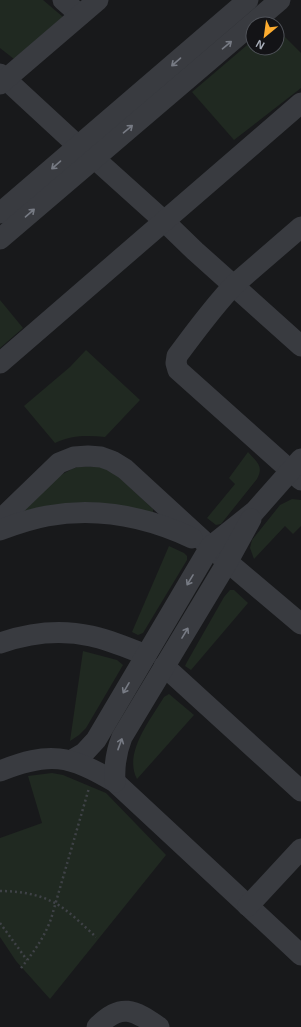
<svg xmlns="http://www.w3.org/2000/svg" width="301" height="1027" viewBox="0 0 301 1027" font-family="Arial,sans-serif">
	<rect width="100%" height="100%" fill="#18191b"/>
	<g fill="#202921">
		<polygon points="0,0 43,0 63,17 14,59 0,48"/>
		<polygon points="277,29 301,53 301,88 234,140 192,92 253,40 253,48 277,48"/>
		<polygon points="0,300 23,328 0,348"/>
		<path d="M 86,350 L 140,400 L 105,437 C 88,435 71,435 55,443 L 24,406 L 70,367 Z"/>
		<path d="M 248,452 C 257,462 264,466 257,479 L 221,524 L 216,525 L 207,518 L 235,484 L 229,478 Z"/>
		<path d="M 80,466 L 101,467 L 117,475 L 153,509 L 153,512 L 150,513 L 24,512 L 24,506 C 41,491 58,473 80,466 Z"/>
		<polygon points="292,499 301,500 301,526 293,534 285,526 254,559 250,548 252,540 280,505"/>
		<polygon points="169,546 184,553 187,556 187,560 143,633 138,635 132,632"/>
		<polygon points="230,590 234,590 248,603 191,670 185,666 187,662 224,597"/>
		<polygon points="83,651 117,660 123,665 86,728 79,735 70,741"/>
		<path d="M 169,694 L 194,715 L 137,779 C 123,753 151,719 164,697 Z"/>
		<polygon points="52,773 63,775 106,793 166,855 50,999 16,961 0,937 0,838 42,823 28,776"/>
	</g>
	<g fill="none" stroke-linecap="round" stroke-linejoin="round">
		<g stroke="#3f4247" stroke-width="2.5" stroke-dasharray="2 3" stroke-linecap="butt">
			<path d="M 0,891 C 19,891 38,894 55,903 C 67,909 85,927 96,937"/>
			<polyline points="0,923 27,960"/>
			<path d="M 21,968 C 33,953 44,938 51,919 L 89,788"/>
		</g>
		<g stroke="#393b40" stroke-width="21">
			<polyline points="63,0 80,15"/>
			<polyline points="0,74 78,146 94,158 164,221 195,251 301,346"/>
			<polyline points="0,84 98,0"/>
			<polyline points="0,213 248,0"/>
			<polyline points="0,239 280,0"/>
			<polyline points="0,363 301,103"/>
			<path d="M 301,480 L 178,370 L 176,363 L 177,356 C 195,332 213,307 234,285 L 301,227"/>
			<polyline points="0,520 59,463 74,457 88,456 101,457 112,461 125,469 210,547 301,624"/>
			<path d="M 0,530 C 16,524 31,519 47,516 C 97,507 147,517 192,538"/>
			<path d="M 0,643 C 29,633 60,629 91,636 C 110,640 128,648 146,655"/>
			<polyline points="164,666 301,791"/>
			<polyline points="72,760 84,753 96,740 210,547 255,511 301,459"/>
			<path d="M 0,771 C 50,751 69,755 115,782 L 301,955"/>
			<path d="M 115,782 C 114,766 116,752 122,737 L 228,561 L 251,519"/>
			<polyline points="248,906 301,849"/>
			<path d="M 97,1027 C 121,1002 134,1010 159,1027"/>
		</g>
	</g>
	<defs><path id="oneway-shaft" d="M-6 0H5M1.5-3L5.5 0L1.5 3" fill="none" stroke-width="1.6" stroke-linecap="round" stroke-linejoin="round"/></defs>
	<g stroke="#777b84">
		<use href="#oneway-shaft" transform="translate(227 45) rotate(-40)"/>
		<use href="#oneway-shaft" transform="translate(176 62) rotate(139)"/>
		<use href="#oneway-shaft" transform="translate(128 129) rotate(-40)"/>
		<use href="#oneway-shaft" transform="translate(56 165) rotate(139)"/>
		<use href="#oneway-shaft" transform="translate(30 213) rotate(-41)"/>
		<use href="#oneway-shaft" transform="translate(190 580) rotate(121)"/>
		<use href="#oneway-shaft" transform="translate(185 633) rotate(-59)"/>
		<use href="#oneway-shaft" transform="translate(126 688) rotate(120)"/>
		<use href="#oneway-shaft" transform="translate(120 744) rotate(-70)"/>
	</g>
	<g transform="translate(265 36) rotate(209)"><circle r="19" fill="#131316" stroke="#4f5258"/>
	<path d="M0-3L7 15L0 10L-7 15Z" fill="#fdac2f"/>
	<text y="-6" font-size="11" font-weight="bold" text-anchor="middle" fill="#aab0bb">N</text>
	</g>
</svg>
